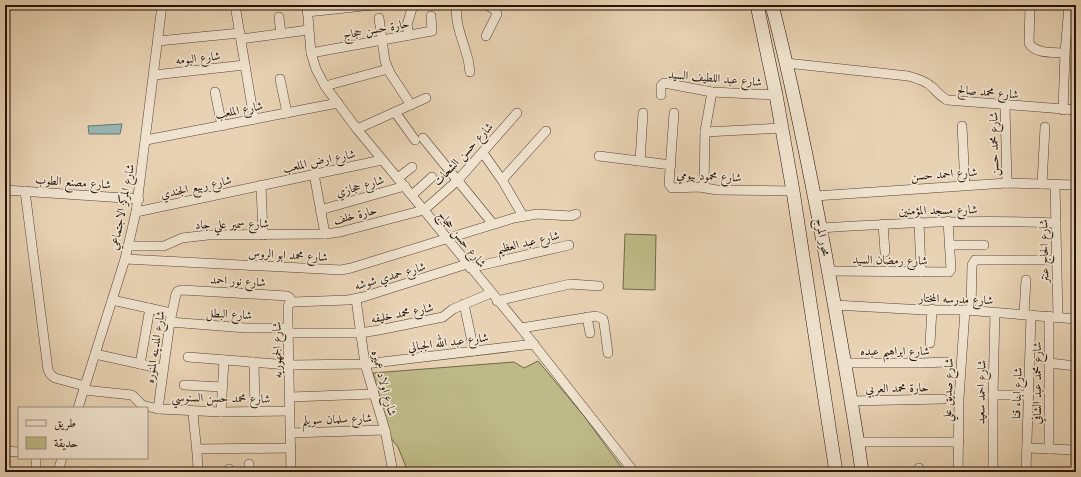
<svg xmlns="http://www.w3.org/2000/svg" width="1081" height="477" viewBox="0 0 1081 477" font-family="'Old Standard TT',Amiri,serif">
	<rect width="100%" height="100%" fill="#e7d2b3"/>
	<filter id="stains"><feTurbulence type="fractalNoise" baseFrequency=".005" numOctaves="4"/><feColorMatrix values="0 0 0 0 .2 0 0 0 0 .09 0 0 0 0 .02 0 0 0 .5 -.17"/></filter>
	<radialGradient id="worn" r=".72"><stop offset=".6" stop-color="#630" stop-opacity="0"/><stop offset="1" stop-color="#630" stop-opacity=".3"/></radialGradient>
	<g fill="#bdba87" stroke="#716648">
		<polygon points="625,234 656,235 655,290 623,289"/>
		<polygon points="538,361 584,416 625,472 408,472 398,447 390,437 373,373 514,362 524,368"/>
	</g>
	<polygon fill="#98b6b3" stroke="#6a746f" points="122,124 120,134 89,134 88,126"/>
	<g fill="none" stroke-linecap="round" stroke-linejoin="round">
		<g stroke="#564233" stroke-width="10">
			<g id="minor">
				<polyline points="235,5 254,119"/>
				<polyline points="307,5 311,53 316,69 325,86 357,129 521,328 634,472"/>
				<path d="M 457,5 C 454,22 463,40 467,56 C 469,61 469,67 470,72"/>
				<path d="M 1030,5 L 1029,43 C 1035,54 1053,52 1065,53"/>
				<polyline points="307,12 373,5"/>
				<polyline points="279,17 281,34"/>
				<polyline points="379,18 385,61 390,73 411,105"/>
				<polyline points="409,35 407,25 413,5"/>
				<polyline points="486,36 497,14 495,10 487,5"/>
				<polyline points="241,39 308,30"/>
				<polyline points="158,41 240,33"/>
				<polyline points="311,53 432,31 431,16"/>
				<path d="M 786,63 L 908,76 C 916,78 926,81 932,87 C 937,92 940,96 947,100 L 1076,110"/>
				<polyline points="154,75 245,65"/>
				<polyline points="280,79 287,113"/>
				<polyline points="325,86 388,69"/>
				<polyline points="215,92 222,126"/>
				<polyline points="661,95 661,86 664,83 712,92 776,95"/>
				<polyline points="1005,106 1007,183"/>
				<polyline points="1063,110 1065,53 1069,5"/>
				<polyline points="395,112 415,140"/>
				<polyline points="674,113 669,184 672,188 699,187 717,190 793,191"/>
				<polyline points="962,126 965,185"/>
				<polyline points="357,129 426,98"/>
				<polyline points="705,132 782,128"/>
				<polyline points="423,138 493,224"/>
				<polyline points="146,140 338,103"/>
				<polyline points="483,153 502,180 523,216"/>
				<polyline points="599,156 671,165"/>
				<polyline points="640,161 643,113"/>
				<polyline points="314,174 325,234"/>
				<polyline points="398,178 412,167"/>
				<polyline points="502,180 546,131"/>
				<polyline points="1042,184 1045,127"/>
				<polyline points="1055,184 1058,317"/>
				<polyline points="261,185 263,235"/>
				<polyline points="704,187 705,131 712,92"/>
				<polyline points="5,190 139,199"/>
				<polyline points="25,191 48,370 51,375 55,378 85,386"/>
				<polyline points="412,195 432,177"/>
				<polyline points="815,196 1007,183 1076,185"/>
				<polyline points="320,210 405,186"/>
				<polyline points="136,212 382,160"/>
				<polyline points="919,222 921,272"/>
				<polyline points="883,224 885,252"/>
				<path d="M 821,228 C 899,223 977,219 1056,223"/>
				<polyline points="949,245 984,245"/>
				<polyline points="128,246 164,246 182,238 208,235 325,234 340,232 424,210 458,180 517,113"/>
				<polyline points="125,259 341,270 351,268 514,218 537,214 571,216 576,214"/>
				<polyline points="470,268 569,245"/>
				<polyline points="829,271 949,272 951,269 948,221"/>
				<polyline points="356,299 365,364 385,430 393,472"/>
				<polyline points="112,300 171,313"/>
				<polyline points="497,301 570,284 599,286"/>
				<polyline points="464,304 474,351"/>
				<polyline points="834,305 925,310 965,310 1076,319"/>
				<polyline points="971,310 972,265 975,260 1057,260"/>
				<polyline points="1024,314 1026,280"/>
				<polyline points="587,317 590,333"/>
				<polyline points="170,322 246,328 288,328"/>
				<polyline points="521,328 596,316 603,319 604,323 608,353"/>
				<polyline points="288,333 360,333 379,330 443,317 453,309 491,293"/>
				<polyline points="930,343 932,309"/>
				<polyline points="95,354 163,369"/>
				<polyline points="188,357 289,365 365,364 534,344"/>
				<polyline points="254,362 255,411"/>
				<polyline points="844,363 921,363 946,362"/>
				<polyline points="1049,363 1076,366"/>
				<polyline points="140,364 150,308"/>
				<polyline points="184,385 222,387"/>
				<polyline points="84,390 132,395 142,405 158,409 221,412 290,411"/>
				<polyline points="993,395 1029,395"/>
				<polyline points="290,397 373,394"/>
				<polyline points="851,401 943,399"/>
				<polyline points="78,408 125,259 136,212 162,5"/>
				<polyline points="158,409 170,322 176,294 178,291 182,290 287,296 290,298 290,303"/>
				<path d="M 193,411 C 194,432 198,451 198,472"/>
				<polyline points="221,412 224,360"/>
				<polyline points="291,433 385,430"/>
				<polyline points="858,442 959,442"/>
				<polyline points="1027,448 1076,450"/>
				<polyline points="197,449 291,448"/>
				<polyline points="1049,449 1049,316"/>
				<polyline points="5,451 19,452"/>
				<polyline points="919,468 920,472"/>
				<polyline points="36,472 36,458"/>
				<polyline points="58,472 62,458"/>
				<polyline points="229,472 229,469"/>
				<polyline points="249,472 249,464"/>
				<polyline points="291,472 288,328 288,307 289,304 293,302 348,300 363,297 467,264"/>
				<polyline points="958,472 959,398 965,310"/>
				<polyline points="993,472 993,395 995,312"/>
				<polyline points="1026,472 1031,315"/>
			</g>
		</g>
		<g stroke="#251208" stroke-width="14">
			<g id="secondary">
				<polyline points="757,5 776,95 793,191 836,472"/>
				<path d="M 772,5 C 800,115 821,226 840,337 C 848,382 856,427 862,472"/>
			</g>
		</g>
		<use href="#minor" stroke="#efe2ce" stroke-width="9"/>
		<use href="#secondary" stroke="#efe2ce" stroke-width="13"/>
	</g>
	<g text-anchor="middle" stroke-width="3.5" stroke-linejoin="round" paint-order="stroke">
		<g font-size="12" fill="#251208" stroke="#efe2ce">
			<text transform="translate(376 29) rotate(-10)" y="4">حارة حسن حجاج</text>
			<text transform="translate(198 58) rotate(-6)" y="4">شارع البومه</text>
			<text transform="translate(715 78) rotate(5)" y="4">شارع عبد اللطيف السيد</text>
			<text transform="translate(988 92) rotate(5)" y="4">شارع محمد صالح</text>
			<text transform="translate(239 110) rotate(-11)" y="4">شارع الملعب</text>
			<text transform="translate(994 144) rotate(-91)" y="4">شارع محمد حسن</text>
			<text transform="translate(463 154) rotate(-47)" y="4">شارع حسن الشحات</text>
			<text transform="translate(319 161) rotate(-12)" y="4">شارع ارض الملعب</text>
			<text transform="translate(944 174) rotate(-4)" y="4">شارع احمد حسن</text>
			<text transform="translate(709 176) rotate(3)" y="4">شارع محمود بيومي</text>
			<text transform="translate(73 182) rotate(4)" y="4">شارع مصنع الطوب</text>
			<text transform="translate(360 186) rotate(-16)" y="4">شارع حجازي</text>
			<text transform="translate(196 187) rotate(-12)" y="4">شارع ربيع الجندي</text>
			<text transform="translate(122 207) rotate(-79)" y="4">شارع المركز الاجتماعي</text>
			<text transform="translate(938 210) rotate(-1)" y="4">شارع مسجد المؤمنين</text>
			<text transform="translate(355 215) rotate(-14)" y="4">حارة خلف</text>
			<text transform="translate(232 224) rotate(-1)" y="4">شارع سمير علي جاد</text>
			<text transform="translate(823 237) rotate(79)" y="4">محور المرج</text>
			<text transform="translate(462 239) rotate(51)" y="4">شارع حسن حجاج</text>
			<text transform="translate(528 242) rotate(-13)" y="4">شارع عبد العظيم</text>
			<text transform="translate(1044 251) rotate(-91)" y="4">شارع الحاج عنتر</text>
			<text transform="translate(288 255) rotate(3)" y="4">شارع محمد ابو الروس</text>
			<text transform="translate(890 260) rotate(1)" y="4">شارع رمضان السيد</text>
			<text transform="translate(390 276) rotate(-16)" y="4">شارع حمدي شوشه</text>
			<text transform="translate(238 281) rotate(3)" y="4">شارع نور احمد</text>
			<text transform="translate(956 299) rotate(2)" y="4">شارع مدرسه المختار</text>
			<text transform="translate(402 313) rotate(-11)" y="4">شارع محمد خليفه</text>
			<text transform="translate(229 314) rotate(3)" y="4">شارع البطل</text>
			<text transform="translate(448 342) rotate(-7)" y="4">شارع عبد الله الجبالي</text>
			<text transform="translate(155 347) rotate(-81)" y="4">شارع المدينه المنوره</text>
			<text transform="translate(277 350) rotate(-91)" y="4">شارع الجمهوريه</text>
			<text x="895" y="355">شارع ابراهيم عبده</text>
			<text transform="translate(384 383) rotate(75)" y="4">شارع اولاد عميره</text>
			<text transform="translate(1037 383) rotate(-90)" y="4">شارع محمد عبد الشافي</text>
			<text transform="translate(897 388) rotate(-1)" y="4">حارة محمد العربي</text>
			<text transform="translate(948 390) rotate(-88)" y="4">شارع صديق علي</text>
			<text transform="translate(981 392) rotate(-89)" y="4">شارع احمد سعيد</text>
			<text transform="translate(1017 393) rotate(-88)" y="4">شارع ابناء قنا</text>
			<text transform="translate(221 398) rotate(1)" y="4">شارع محمد حسن السنوسي</text>
			<text transform="translate(337 419) rotate(-2)" y="4">شارع سلمان سويلم</text>
		</g>
	</g>
	<rect width="1081" height="477" fill="none" stroke="#e7d2b3" stroke-width="20"/>
	<rect x="6" y="6" width="1069" height="465" fill="none" stroke="#251208" stroke-width="2"/>
	<rect x="10" y="10" width="1061" height="457" fill="none" stroke="#251208"/>
	<rect x="18" y="407" width="130" height="52" fill="#efe2ce" stroke="#9e8f7f"/>
	<rect x="26" y="420" width="20" height="6" fill="#efe2ce" stroke="#9e8f7f"/>
	<text x="54" y="427" font-size="12" fill="#251208">طريق</text>
	<rect x="26" y="437" width="20" height="12" fill="#bdba87" stroke="#9e8f7f"/>
	<text x="54" y="447" font-size="12" fill="#251208">حديقة</text>
	<rect width="100%" height="100%" filter="url(#stains)"/>
	<rect width="100%" height="100%" fill="url(#worn)"/>
</svg>
